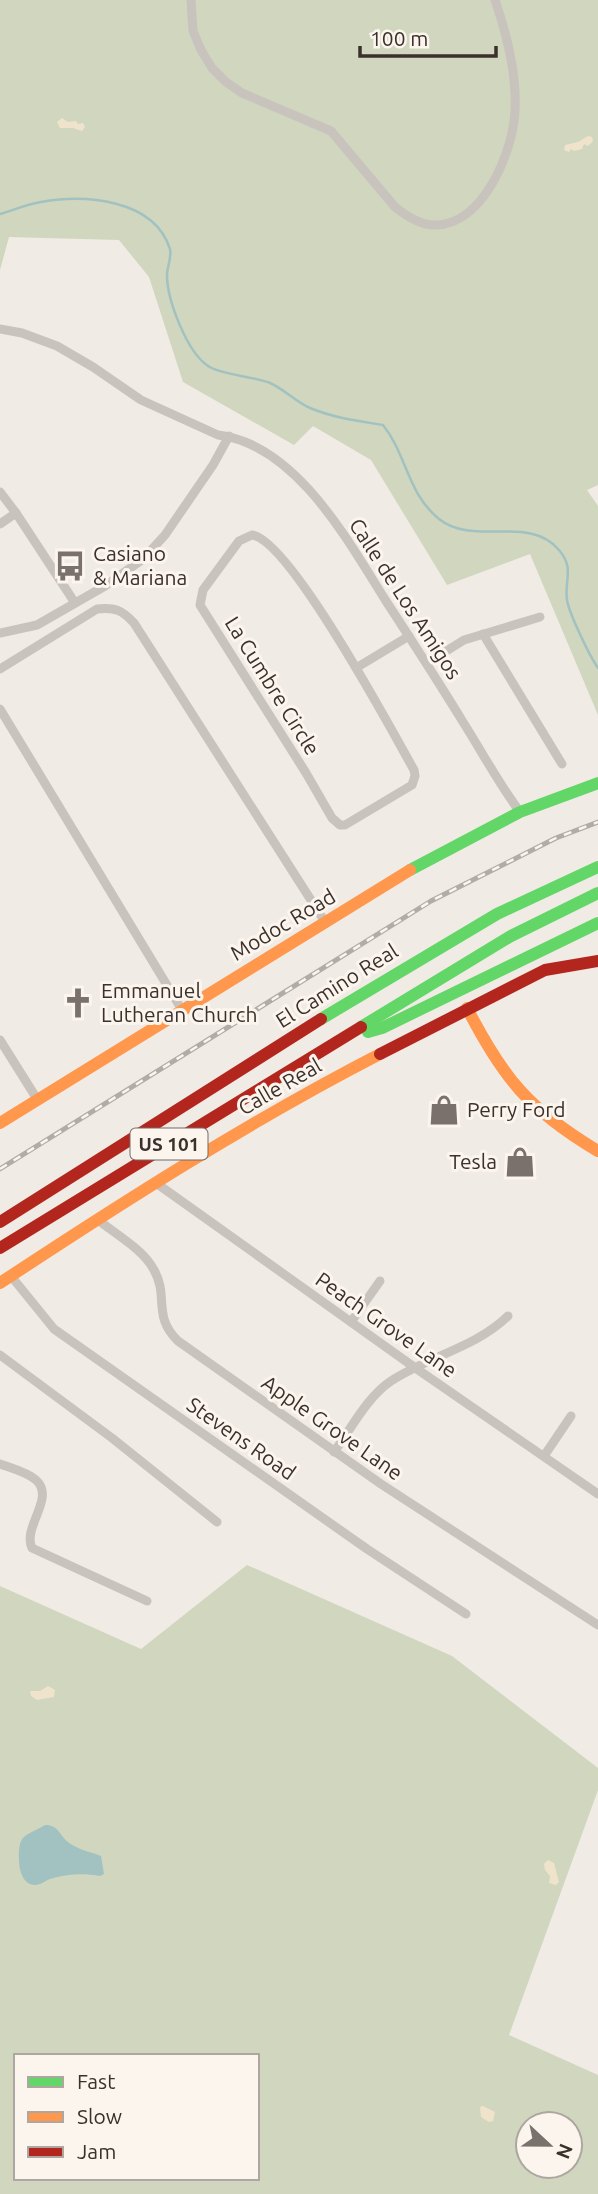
<svg xmlns="http://www.w3.org/2000/svg" width="598" height="2194" viewBox="0 0 598 2194" font-family="Ubuntu,sans-serif">
	<rect width="100%" height="100%" fill="#f0ebe5"/>
	<g fill="#d1d6bf" fill-rule="evenodd">
		<polygon points="0,0 598,0 598,485 587,490 598,506 598,715 530,554 447,585 371,460 313,426 294,445 183,382 149,277 119,240 9,237 0,270"/>
		<path d="M 247,1565 L 452,1656 L 598,1768 L 598,1790 L 509,2035 L 598,2075 L 598,2194 L 0,2194 L 0,1586 L 141,1649 ZM 16,2056 L 257,2056 L 257,2178 L 16,2178 ZM 528,2124 L 570,2124 L 570,2166 L 528,2166 Z"/>
	</g>
	<g fill="#efe3cc">
		<polygon points="62,118 68,122 76,121 78,124 83,123 85,127 82,131 73,128 60,128 57,122"/>
		<polygon points="588,136 592,137 593,141 588,146 584,144 582,149 574,151 571,149 569,152 564,150 565,145 578,142"/>
		<polygon points="48,1686 55,1690 54,1697 37,1700 31,1696 30,1691 40,1691"/>
		<polygon points="548,1860 554,1863 559,1882 556,1885 549,1883 550,1876 545,1870 544,1864"/>
		<polygon points="483,2106 495,2112 493,2121 489,2122 481,2117 480,2107"/>
	</g>
	<path fill="#a1c2c1" d="M 45,1825 C 59,1825 59,1835 68,1842 C 76,1849 91,1852 101,1856 L 104,1874 L 100,1876 C 84,1873 65,1874 50,1879 C 45,1881 41,1885 35,1885 C 23,1885 19,1870 19,1860 C 18,1832 26,1837 45,1825 Z"/>
	<g fill="none" stroke-linecap="round" stroke-linejoin="round">
		<path stroke="#a1c2c1" stroke-width="2.5" d="M 0,214 C 14,210 27,204 41,202 C 85,194 154,199 170,249 C 172,257 167,267 167,275 C 167,300 187,352 208,366 C 221,375 253,376 270,383 C 284,389 296,402 310,408 C 334,418 359,421 383,425 C 407,455 407,493 439,519 C 474,547 529,514 559,550 C 575,569 564,580 567,600 C 569,613 590,657 598,668"/>
		<g stroke="#c9c3be" stroke-width="9">
			<path d="M 191,0 L 193,31 L 201,50 L 212,68 L 226,82 L 242,93 L 331,131 L 395,207 C 405,215 420,225 434,225 C 483,226 513,152 515,111 C 517,74 507,35 495,0"/>
			<path d="M 0,329 L 22,333 L 57,346 L 93,367 L 141,400 L 218,435 C 296,444 348,541 386,601 C 412,641 438,681 463,722 C 482,752 499,784 520,812"/>
			<polyline points="0,492 16,513 75,603"/>
			<polyline points="0,524 16,513"/>
			<path d="M 252,535 C 290,540 392,731 414,770 L 415,776 L 412,785 L 345,825 L 340,825 L 332,818 L 306,773 L 200,605 L 203,590 L 239,541 Z"/>
			<polyline points="0,633 37,625 105,586 143,559 165,535 213,465 229,436"/>
			<polyline points="483,634 562,764"/>
			<polyline points="427,663 464,640 540,617"/>
			<polyline points="356,668 409,636"/>
			<path d="M 0,669 L 97,609 C 115,607 122,610 134,623 L 325,922"/>
			<polyline points="0,709 182,1010"/>
			<polyline points="0,1040 37,1099"/>
			<polyline points="156,1183 414,1367 598,1494"/>
			<path d="M 97,1219 C 115,1234 143,1249 154,1270 C 169,1296 152,1316 178,1341 L 381,1484 L 598,1625"/>
			<polyline points="11,1276 54,1329 367,1549 466,1614"/>
			<polyline points="351,1322 380,1281"/>
			<polyline points="0,1355 112,1438 217,1522"/>
			<path d="M 334,1452 C 351,1429 367,1397 391,1381 C 429,1356 475,1348 508,1316"/>
			<polyline points="544,1456 571,1416"/>
			<path d="M 0,1464 C 11,1468 27,1472 36,1480 C 56,1498 22,1527 32,1548 L 147,1601"/>
		</g>
		<g stroke="#63d668" stroke-width="12">
			<polyline points="410,870 520,812 598,783"/>
			<polyline points="321,1019 497,914 598,867"/>
			<polyline points="361,1027 511,936 598,893"/>
			<polyline points="368,1032 382,1028 598,923"/>
		</g>
		<g stroke="#ff974d" stroke-width="12">
			<path d="M 467,1008 C 503,1078 529,1110 598,1151"/>
			<polyline points="0,1123 410,870"/>
			<path d="M 0,1283 C 123,1202 248,1122 380,1054"/>
		</g>
		<g stroke="#b3261e" stroke-width="12">
			<polyline points="380,1054 545,970 598,961"/>
			<polyline points="0,1222 321,1019"/>
			<polyline points="0,1248 361,1027"/>
		</g>
		<g stroke="#b1aca8" stroke-width="5">
			<polyline id="rail" points="0,1169 431,901 556,838 598,822"/>
		</g>
		<use href="#rail" stroke="#fbf5ee" stroke-width="2.5" stroke-dasharray="8" stroke-linecap="butt"/>
	</g>
	<defs>
		<g id="bus-bare" transform="scale(2.415)"><path d="M-5-6H5V4H4V6H2V4H-2V6H-4V4H-5ZM-3.5-4V0h7V-4ZM-3.5 1.2v1.5H-2V1.2ZM2 1.2v1.5H3.5V1.2Z" fill="#7a716c" stroke="#fbf5ee" stroke-width="2.5" paint-order="stroke"/></g>
		<g id="church-bare" transform="scale(2.415)"><path d="M-1.2-6h2.4v3.5h3.3v2.4h-3.3V6h-2.4V-.1h-3.3v-2.4h3.3Z" fill="#7a716c" stroke="#fbf5ee" stroke-width="2.5" paint-order="stroke"/></g>
		<g id="shop-bare" transform="scale(2.415)"><path d="M-5-2.5h2.3a2.7 3.5 0 0 1 5.4 0H5L5.5 6h-11ZM-1.5-2.5h3a1.5 2.3 0 0 0-3 0Z" fill="#7a716c" stroke="#fbf5ee" stroke-width="2.5" paint-order="stroke"/></g>
	</defs>
	<g fill-rule="evenodd">
		<use href="#bus-bare" x="70" y="566"/>
		<use href="#church-bare" x="78" y="1003"/>
		<use href="#shop-bare" x="444" y="1110"/>
		<use href="#shop-bare" x="520" y="1162"/>
	</g>
	<g text-anchor="middle" stroke-width="6" stroke-linejoin="round" paint-order="stroke">
		<rect fill="#fbf5ee" stroke="#756b66" stroke-width="2" x="130.5" y="1128.5" width="77" height="31" rx="5"/>
		<g font-size="19" font-weight="bold" fill="#3b302b">
			<text x="169" y="1151">US 101</text>
		</g>
		<g font-size="21" fill="#3b302b" stroke="#fbf5ee" text-anchor="start">
			<text x="93" y="561">Casiano<tspan x="93" dy="24">&amp; Mariana</tspan></text>
			<text x="101" y="998">Emmanuel<tspan x="101" dy="24">Lutheran Church</tspan></text>
			<text x="467" y="1117">Perry Ford</text>
			<text x="497" y="1169" text-anchor="end">Tesla</text>
		</g>
		<g font-size="21" fill="#3b302b" stroke="#fbf5ee">
			<text transform="translate(405 599) rotate(57)" y="7">Calle de Los Amigos</text>
			<text transform="translate(272 686) rotate(58)" y="7">La Cumbre Circle</text>
			<text transform="translate(283 925) rotate(-31)" y="7">Modoc Road</text>
			<text transform="translate(337 986) rotate(-32)" y="7">El Camino Real</text>
			<text transform="translate(280 1087) rotate(-30)" y="7">Calle Real</text>
			<text transform="translate(386 1325) rotate(35)" y="7">Peach Grove Lane</text>
			<text transform="translate(332 1428) rotate(35)" y="7">Apple Grove Lane</text>
			<text transform="translate(241 1439) rotate(35)" y="7">Stevens Road</text>
		</g>
	</g>
	<rect x="14" y="2054" width="245" height="126" fill="#fbf5ee" stroke="#aea6a0" stroke-width="2"/>
	<rect x="28" y="2077" width="35" height="10" fill="#63d668" stroke="#aea6a0" stroke-width="2"/>
	<text x="77" y="2089" font-size="21" fill="#3b302b">Fast</text>
	<rect x="28" y="2112" width="35" height="10" fill="#ff974d" stroke="#aea6a0" stroke-width="2"/>
	<text x="77" y="2124" font-size="21" fill="#3b302b">Slow</text>
	<rect x="28" y="2147" width="35" height="10" fill="#b3261e" stroke="#aea6a0" stroke-width="2"/>
	<text x="77" y="2159" font-size="21" fill="#3b302b">Jam</text>
	<g transform="translate(549 2145) rotate(112)"><circle r="33" fill="#fbf5ee" stroke="#aea6a0" stroke-width="2"/>
	<path d="M0-5L12 26L0 18L-12 26Z" fill="#7a716c"/>
	<text y="-10" font-size="19" font-weight="bold" text-anchor="middle" fill="#3b302b">N</text>
	</g>
	<path d="M360 46v10h136v-10" fill="none" stroke="#3b302b" stroke-width="3.5"/>
	<text x="370" y="46" font-size="21" fill="#3b302b" stroke="#fbf5ee" stroke-width="5" paint-order="stroke">100 m</text>
</svg>
